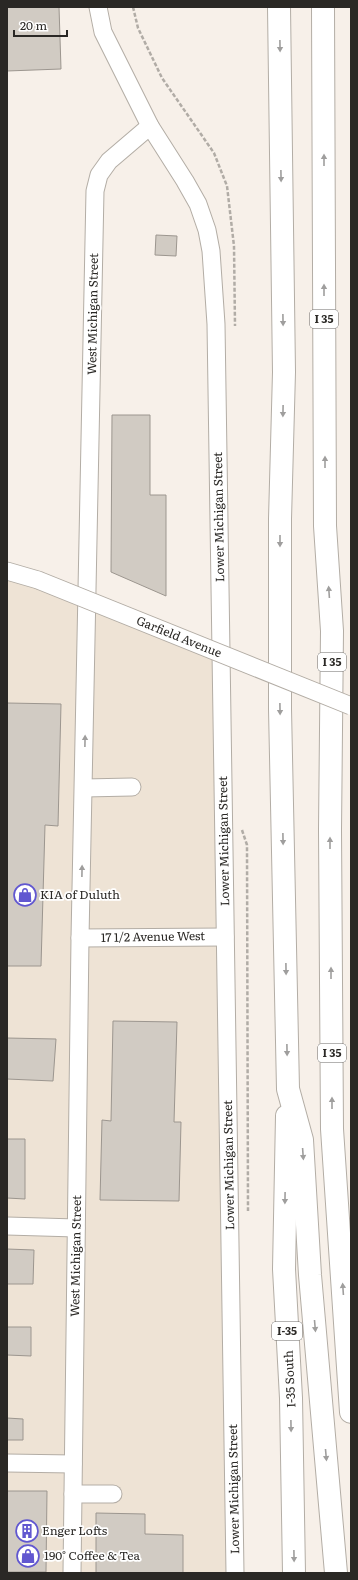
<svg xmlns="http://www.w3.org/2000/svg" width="358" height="1580" viewBox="0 0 358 1580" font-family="Literata,serif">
	<rect width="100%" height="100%" fill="#f7f0e9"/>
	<polygon fill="#eee3d5" points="7,571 221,647 234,1573 7,1573"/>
	<g fill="#d1cbc3" stroke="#9c968f">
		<polygon points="7,7 59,7 61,69 7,71"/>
		<polygon points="156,235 177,236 176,256 155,255"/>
		<polygon points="112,415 150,415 150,495 166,495 166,596 111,572"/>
		<polygon points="7,703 61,704 58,826 45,825 41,966 7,966"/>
		<polygon points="113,1021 177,1022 174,1122 181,1122 179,1201 100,1200 102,1120 111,1121"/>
		<polygon points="7,1038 56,1039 53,1081 7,1079"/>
		<polygon points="7,1139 25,1139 25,1199 7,1198"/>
		<polygon points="7,1249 34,1250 33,1284 7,1284"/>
		<polygon points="7,1327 31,1327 31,1356 7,1355"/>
		<polygon points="7,1418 23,1419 23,1440 7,1440"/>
		<polygon points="7,1491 47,1491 46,1572 7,1572"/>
		<polygon points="96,1513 145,1514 145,1534 183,1535 183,1573 96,1573"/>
	</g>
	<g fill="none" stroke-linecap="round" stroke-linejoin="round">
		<g stroke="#b3ada5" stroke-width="19">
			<g id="minor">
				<polyline points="98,7 103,32 150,126 185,181 198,204 207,230 211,251 216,324 235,1573"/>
				<polyline points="7,571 38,580"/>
				<polyline points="84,788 132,787"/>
				<polyline points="80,938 225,937"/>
				<polyline points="7,1226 76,1228"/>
				<polyline points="7,1463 73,1464"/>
				<polyline points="73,1494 113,1494"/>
				<polyline points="72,1573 80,938 95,191 99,175 109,161 150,126"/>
			</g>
		</g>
		<g stroke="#b3ada5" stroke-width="24">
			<g id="highway">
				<polyline points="279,7 284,372 280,519 280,709 288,1089 302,1140 310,1275 336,1573"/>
				<polyline points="323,7 325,526 332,631 330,830 332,1129 351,1412"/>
				<polyline points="287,1116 284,1269 291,1398 294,1573"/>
			</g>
		</g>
		<g stroke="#b1aca6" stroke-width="2.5" stroke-dasharray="4 2" stroke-linecap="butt">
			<polyline points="133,7 138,28 162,78 214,153 227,186 234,246 235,326"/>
			<polyline points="242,830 247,845 248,1211"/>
		</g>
		<use href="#minor" stroke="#fff" stroke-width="17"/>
		<use href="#highway" stroke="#fff" stroke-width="22"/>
		<g stroke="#b3ada5" stroke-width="19" stroke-linecap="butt">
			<polyline id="minor-bridge" points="38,580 351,706"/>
		</g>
		<use href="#minor-bridge" stroke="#fff" stroke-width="17"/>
	</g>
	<defs><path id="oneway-solid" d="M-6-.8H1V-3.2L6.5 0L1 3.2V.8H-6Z"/></defs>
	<g fill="#9f9e9d">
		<use href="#oneway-solid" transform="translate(280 46) rotate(89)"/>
		<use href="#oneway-solid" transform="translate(324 160) rotate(-90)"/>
		<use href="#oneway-solid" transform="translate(281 176) rotate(89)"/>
		<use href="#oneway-solid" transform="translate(324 290) rotate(-90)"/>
		<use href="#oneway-solid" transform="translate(283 320) rotate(89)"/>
		<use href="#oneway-solid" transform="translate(283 411) rotate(91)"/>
		<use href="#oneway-solid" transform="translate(325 462) rotate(-90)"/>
		<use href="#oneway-solid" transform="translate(280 541) rotate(90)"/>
		<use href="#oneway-solid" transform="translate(329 592) rotate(-94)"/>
		<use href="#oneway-solid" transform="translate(280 709) rotate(89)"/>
		<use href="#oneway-solid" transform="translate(85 741) rotate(-89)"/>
		<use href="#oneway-solid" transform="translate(283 839) rotate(89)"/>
		<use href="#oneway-solid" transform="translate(330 843) rotate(-90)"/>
		<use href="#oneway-solid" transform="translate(82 871) rotate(-89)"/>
		<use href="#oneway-solid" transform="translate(286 969) rotate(89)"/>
		<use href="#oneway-solid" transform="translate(331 973) rotate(-90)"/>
		<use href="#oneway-solid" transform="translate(287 1050) rotate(89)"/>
		<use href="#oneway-solid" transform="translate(332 1103) rotate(-90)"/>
		<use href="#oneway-solid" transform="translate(303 1154) rotate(86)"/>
		<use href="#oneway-solid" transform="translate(285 1198) rotate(91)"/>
		<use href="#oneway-solid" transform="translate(343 1289) rotate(-94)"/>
		<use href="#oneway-solid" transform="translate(315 1326) rotate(85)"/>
		<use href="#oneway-solid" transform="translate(291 1426) rotate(89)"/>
		<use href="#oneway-solid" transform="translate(326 1455) rotate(85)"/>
		<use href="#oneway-solid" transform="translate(294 1556) rotate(89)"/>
	</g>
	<defs>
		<g id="shop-ring" transform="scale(1.15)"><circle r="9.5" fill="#fff" stroke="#6157d0" stroke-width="1.5"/><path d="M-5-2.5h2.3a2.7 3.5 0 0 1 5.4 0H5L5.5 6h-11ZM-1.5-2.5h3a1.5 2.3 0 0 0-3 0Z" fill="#6157d0"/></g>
		<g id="building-ring" transform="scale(1.15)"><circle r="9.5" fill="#fff" stroke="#6157d0" stroke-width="1.5"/><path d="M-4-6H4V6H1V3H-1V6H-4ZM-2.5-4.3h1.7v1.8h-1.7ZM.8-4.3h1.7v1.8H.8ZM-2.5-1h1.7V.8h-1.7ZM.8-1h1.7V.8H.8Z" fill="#6157d0"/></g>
	</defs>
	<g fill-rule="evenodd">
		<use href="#shop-ring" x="25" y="895"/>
		<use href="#building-ring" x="27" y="1531"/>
		<use href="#shop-ring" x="28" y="1556"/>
	</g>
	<g text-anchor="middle" stroke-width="3.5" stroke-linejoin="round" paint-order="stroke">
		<g fill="#fff" stroke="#6a6866" stroke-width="1">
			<rect x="310" y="310" width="28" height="18" rx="3"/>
			<rect x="318" y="653" width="28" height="18" rx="3"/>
			<rect x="318" y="1044" width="28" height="18" rx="3"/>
			<rect x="272" y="1322" width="30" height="18" rx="3"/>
		</g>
		<g font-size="11" font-weight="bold" fill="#2a2825">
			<text x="324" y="323">I 35</text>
			<text x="332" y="666">I 35</text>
			<text x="332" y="1057">I 35</text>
			<text x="287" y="1335">I-35</text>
		</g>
		<g font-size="12" fill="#2a2825" stroke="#fff">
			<text transform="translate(93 314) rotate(-89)" y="4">West Michigan Street</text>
			<text transform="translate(219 517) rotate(-91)" y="4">Lower Michigan Street</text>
			<text transform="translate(179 637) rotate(22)" y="4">Garfield Avenue</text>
			<text transform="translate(224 841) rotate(-91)" y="4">Lower Michigan Street</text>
			<text transform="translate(153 937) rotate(-1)" y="4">17 1/2 Avenue West</text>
			<text transform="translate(229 1165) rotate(-91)" y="4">Lower Michigan Street</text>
			<text transform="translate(76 1256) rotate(-89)" y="4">West Michigan Street</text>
			<text transform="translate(290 1379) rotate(-93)" y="4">I-35 South</text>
			<text transform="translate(234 1489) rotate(-91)" y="4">Lower Michigan Street</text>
		</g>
		<g font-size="12" fill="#2a2825" stroke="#fff" text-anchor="start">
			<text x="40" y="899">KIA of Duluth</text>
			<text x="42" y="1535">Enger Lofts</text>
			<text x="44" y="1560">190° Coffee &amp; Tea</text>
		</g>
	</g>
	<rect width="358" height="1580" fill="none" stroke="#2a2825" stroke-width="16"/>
	<path d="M14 30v6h53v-6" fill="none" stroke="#2a2825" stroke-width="2"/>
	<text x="20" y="30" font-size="12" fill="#2a2825" stroke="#ffffff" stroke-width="3" paint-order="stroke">20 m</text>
</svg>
